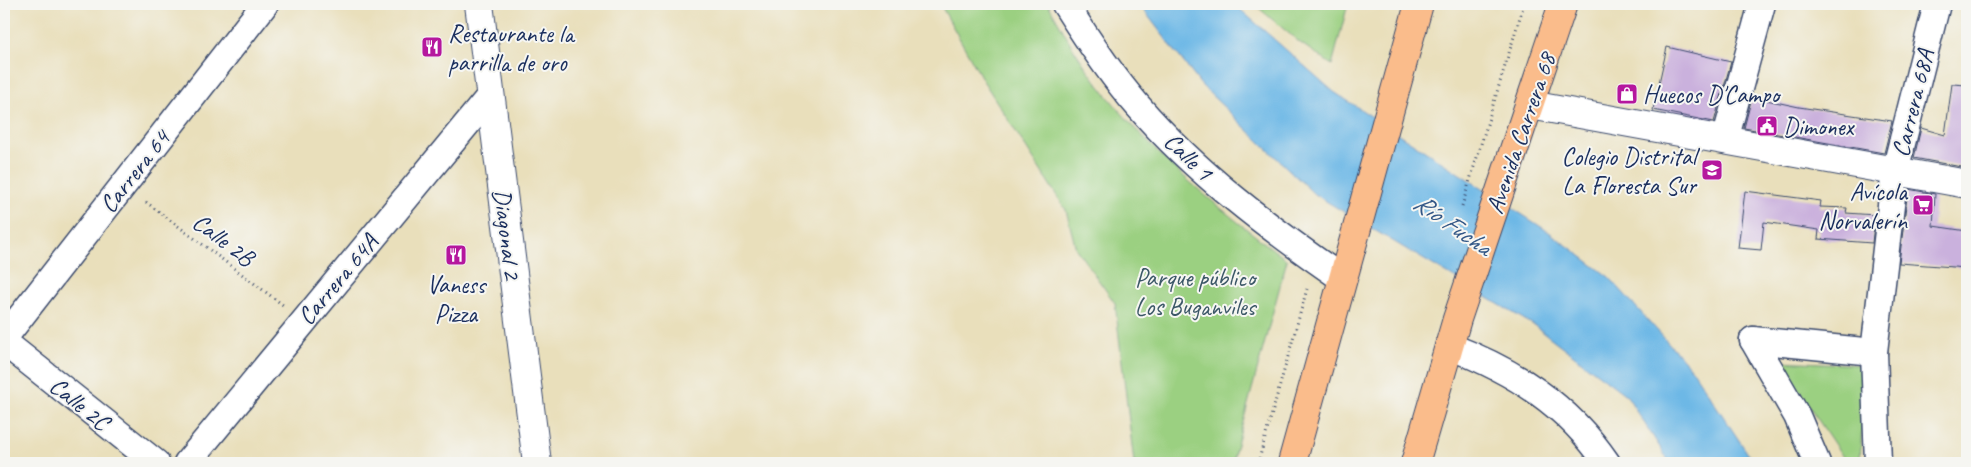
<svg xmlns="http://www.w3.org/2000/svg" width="1971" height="467" viewBox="0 0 1971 467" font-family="Caveat,sans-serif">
	<rect width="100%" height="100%" fill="#f6f6f2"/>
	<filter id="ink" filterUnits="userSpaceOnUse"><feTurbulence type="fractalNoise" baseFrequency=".02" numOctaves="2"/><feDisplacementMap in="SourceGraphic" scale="10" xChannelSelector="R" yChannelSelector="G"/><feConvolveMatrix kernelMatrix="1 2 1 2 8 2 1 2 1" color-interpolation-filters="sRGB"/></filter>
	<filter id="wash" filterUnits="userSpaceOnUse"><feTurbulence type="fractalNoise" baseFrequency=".0096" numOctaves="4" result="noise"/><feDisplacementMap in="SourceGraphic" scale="20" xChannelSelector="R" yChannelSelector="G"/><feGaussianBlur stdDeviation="1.12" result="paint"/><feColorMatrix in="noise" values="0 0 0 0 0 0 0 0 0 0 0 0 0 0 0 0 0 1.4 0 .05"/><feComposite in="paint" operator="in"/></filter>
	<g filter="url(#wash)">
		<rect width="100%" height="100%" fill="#e9dfbb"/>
		<g fill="#9bd081" stroke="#5b8070">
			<path d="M 940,4 L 1048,4 C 1060,24 1071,47 1085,66 C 1141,146 1210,202 1287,260 L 1232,463 L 1134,463 L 1115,303 L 1076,249 L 1066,210 L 984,82 Z"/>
			<polygon points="1254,4 1348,4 1332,65 1299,42"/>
			<polygon points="1779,361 1865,365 1860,463 1847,463"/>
		</g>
		<polygon fill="#6db8e6" stroke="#4474a2" points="1139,4 1234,4 1334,92 1549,232 1609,277 1692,369 1754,463 1670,463 1627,396 1535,326 1314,194 1201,85"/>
		<g id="blocks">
			<g fill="#cab1dd">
				<polygon points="1667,47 1731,62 1714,122 1653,110"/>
				<polygon points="1952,84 1967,85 1967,168 1914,158 1921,128 1945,135"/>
				<polygon points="1752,97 1799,107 1892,121 1884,153 1744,128"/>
				<polygon points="1908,189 1935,194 1933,226 1967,231 1967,268 1899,263"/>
				<polygon points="1745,191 1821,201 1820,207 1847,208 1846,213 1875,215 1872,243 1818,239 1819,230 1764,222 1761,250 1738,248"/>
			</g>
		</g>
	</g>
	<g filter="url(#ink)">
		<use href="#blocks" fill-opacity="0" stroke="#3a496c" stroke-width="1"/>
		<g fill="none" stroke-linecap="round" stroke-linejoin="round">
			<g stroke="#3a496c" stroke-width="29">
				<g id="minor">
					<path d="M 1065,4 C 1087,39 1110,74 1138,106 C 1196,173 1269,228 1343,279"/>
					<polyline points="1725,140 1762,4"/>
					<polyline points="4,338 265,4"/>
					<polyline points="1753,340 1797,416 1817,463"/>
					<polyline points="1753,340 1874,352"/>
					<polyline points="4,342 156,463"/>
					<path d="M 1449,346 C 1514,371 1567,404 1607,463"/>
					<polyline points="187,463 490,96"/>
					<polyline points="1878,463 1874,352 1895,171 1937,4"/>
				</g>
			</g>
			<g stroke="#3a496c" stroke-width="30">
				<g id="tertiary">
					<polyline points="479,4 537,463"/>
					<polyline points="1530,105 1967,184"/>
				</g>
			</g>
			<g stroke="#3a496c" stroke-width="30">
				<g id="primary">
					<polyline points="1292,463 1419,4"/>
					<polyline points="1415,463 1457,319 1563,4"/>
				</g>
			</g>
			<g stroke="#3a496c" stroke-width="3" stroke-dasharray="1 4" stroke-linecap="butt">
				<polyline points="146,202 283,305"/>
				<polyline points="1462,206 1524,4"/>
				<polyline points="1258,463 1307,289"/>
			</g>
			<use href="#minor" stroke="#fff" stroke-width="26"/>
			<use href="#tertiary" stroke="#fff" stroke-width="28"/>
			<use href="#primary" stroke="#fabc8b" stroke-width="28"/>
		</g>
	</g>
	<defs>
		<g id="restaurant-square" transform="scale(1.125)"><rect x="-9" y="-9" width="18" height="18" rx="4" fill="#b5179e" stroke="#f6f6f2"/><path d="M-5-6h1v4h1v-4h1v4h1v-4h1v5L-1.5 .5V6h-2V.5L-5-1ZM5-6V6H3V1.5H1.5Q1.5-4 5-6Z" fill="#fff"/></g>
		<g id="shop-square" transform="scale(1.125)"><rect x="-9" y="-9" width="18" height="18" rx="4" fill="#b5179e" stroke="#f6f6f2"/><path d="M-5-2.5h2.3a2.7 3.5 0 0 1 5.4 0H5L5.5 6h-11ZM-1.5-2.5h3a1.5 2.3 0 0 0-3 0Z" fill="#fff"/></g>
		<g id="civic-square" transform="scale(1.125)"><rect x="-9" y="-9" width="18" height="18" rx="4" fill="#b5179e" stroke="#f6f6f2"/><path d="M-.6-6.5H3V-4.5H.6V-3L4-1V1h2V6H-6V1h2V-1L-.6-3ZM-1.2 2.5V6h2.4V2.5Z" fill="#fff"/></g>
		<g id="school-square" transform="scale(1.125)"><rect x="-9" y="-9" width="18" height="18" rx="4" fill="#b5179e" stroke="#f6f6f2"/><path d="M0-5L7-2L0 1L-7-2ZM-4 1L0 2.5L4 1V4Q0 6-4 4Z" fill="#fff"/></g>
		<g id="supermarket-square" transform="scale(1.125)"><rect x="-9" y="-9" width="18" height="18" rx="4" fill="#b5179e" stroke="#f6f6f2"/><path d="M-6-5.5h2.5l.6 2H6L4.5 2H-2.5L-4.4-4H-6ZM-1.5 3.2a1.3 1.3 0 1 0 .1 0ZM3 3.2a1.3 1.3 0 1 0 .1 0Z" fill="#fff"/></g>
	</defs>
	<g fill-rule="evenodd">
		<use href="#restaurant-square" x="432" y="47"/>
		<use href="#shop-square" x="1627" y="94"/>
		<use href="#civic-square" x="1767" y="126"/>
		<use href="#school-square" x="1712" y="170"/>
		<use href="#supermarket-square" x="1923" y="205"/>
		<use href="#restaurant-square" x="456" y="255"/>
	</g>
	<g text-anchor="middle" stroke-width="4" stroke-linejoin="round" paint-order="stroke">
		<g font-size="25" fill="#1b2f5e" stroke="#f6f6f2" text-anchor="start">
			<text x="448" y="42">Restaurante la<tspan x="448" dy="29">parrilla de oro</tspan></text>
			<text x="1643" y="103">Huecos D'Campo</text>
			<text x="1783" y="135">Dimonex</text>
			<text x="1696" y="165" text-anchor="end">Colegio Distrital<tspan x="1696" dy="29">La Floresta Sur</tspan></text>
			<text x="1907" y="200" text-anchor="end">Avícola<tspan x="1907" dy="29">Norvalerín</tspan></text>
			<text x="456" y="293" text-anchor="middle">Vaness<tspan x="456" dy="29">Pizza</tspan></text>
		</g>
		<g font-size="25" fill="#1b2f5e" stroke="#f6f6f2">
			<text transform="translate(1912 103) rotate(-76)" y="9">Carrera 68A</text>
			<text transform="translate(1520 133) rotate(-71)" y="9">Avenida Carrera 68</text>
			<text transform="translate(1189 156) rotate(44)" y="9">Calle 1</text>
			<text transform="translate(134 171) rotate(-52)" y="9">Carrera 64</text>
			<text transform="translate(508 234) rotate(83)" y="9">Diagonal 2</text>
			<text transform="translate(224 239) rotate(37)" y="9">Calle 2B</text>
			<text transform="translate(337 279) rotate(-50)" y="9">Carrera 64A</text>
			<text transform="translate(80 403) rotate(39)" y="9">Calle 2C</text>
		</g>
		<g font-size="25" fill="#3b5767" stroke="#f6f6f2">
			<text x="1195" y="286">Parque público<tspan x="1195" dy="29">Los Buganviles</tspan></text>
		</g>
		<g font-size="26" font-style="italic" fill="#345887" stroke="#f6f6f2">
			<text transform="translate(1453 224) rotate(35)" y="9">Río Fucha</text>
		</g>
	</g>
	<rect width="1971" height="467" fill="none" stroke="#f6f6f2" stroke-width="20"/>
</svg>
